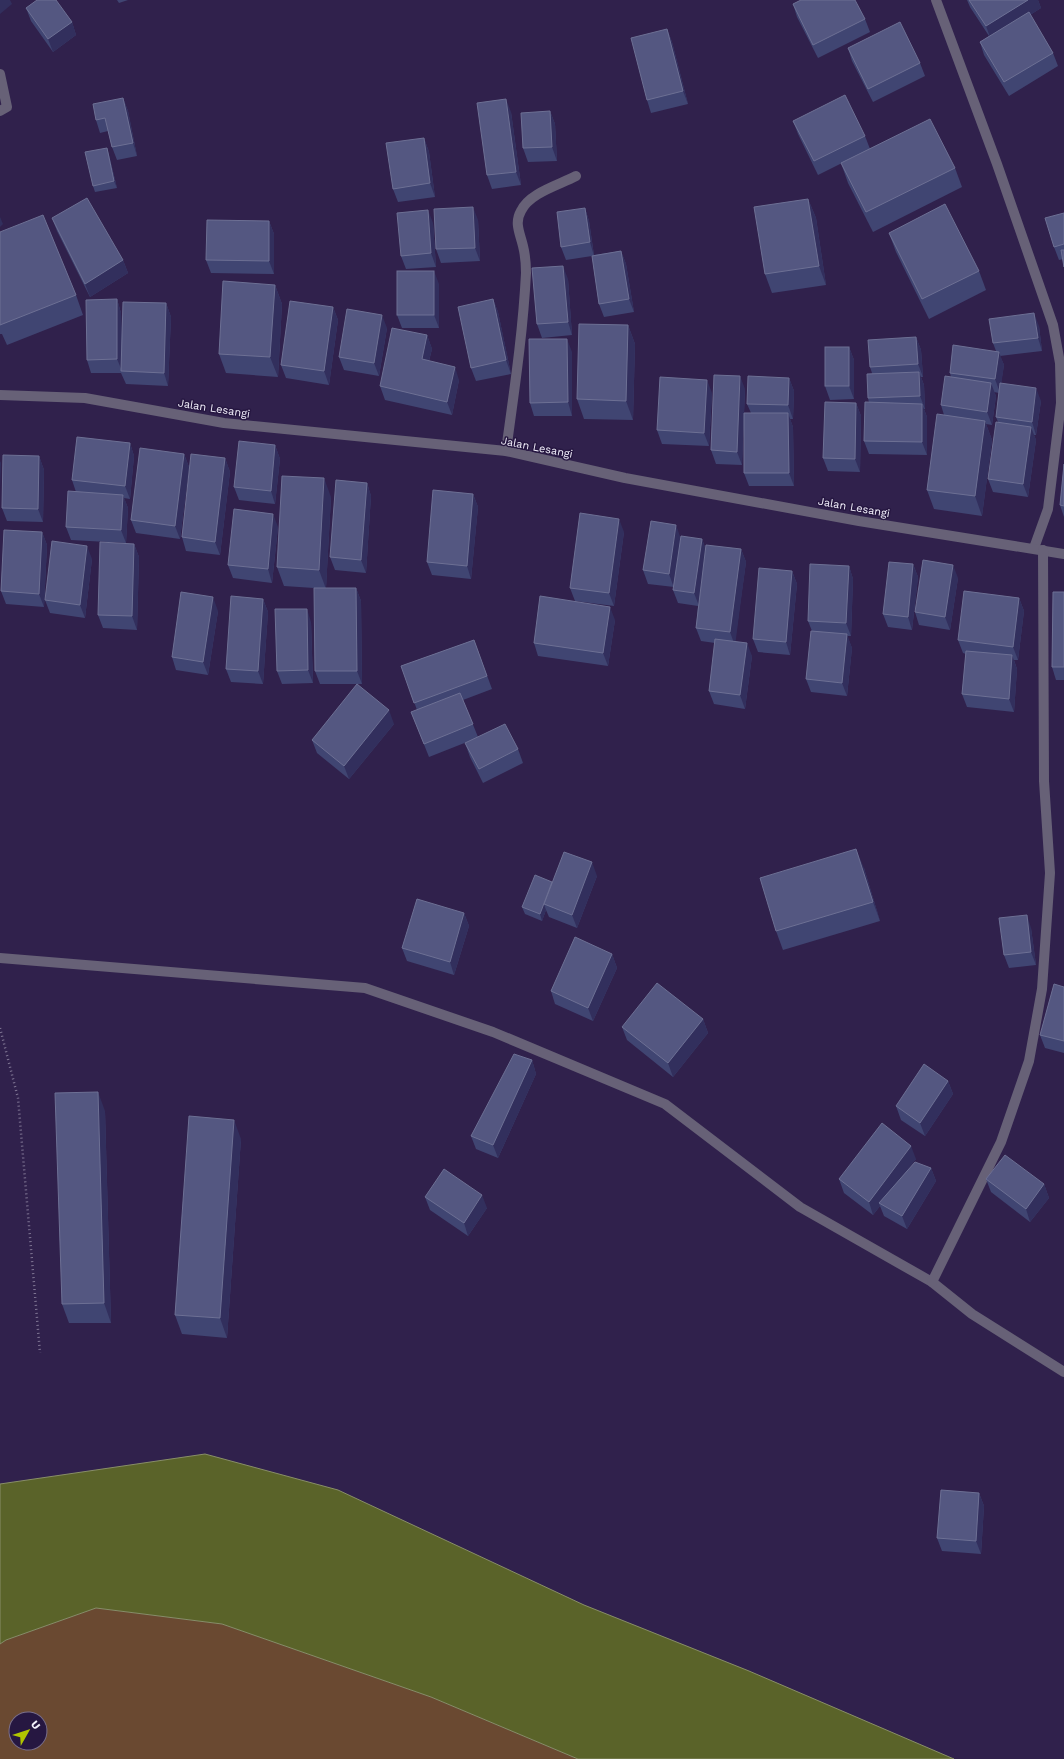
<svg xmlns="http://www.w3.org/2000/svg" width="1064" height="1759" viewBox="0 0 1064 1759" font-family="'Work Sans',sans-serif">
	<rect width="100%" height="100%" fill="#30214c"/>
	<path fill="#6a4931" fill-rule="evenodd" d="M 96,1608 L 222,1624 L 431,1697 L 578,1759 L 0,1759 L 0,1644 L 6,1640 ZM 16,1719 L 40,1719 L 40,1743 L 16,1743 Z"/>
	<polygon fill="#5a6329" stroke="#888e68" points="205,1454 338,1490 584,1605 749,1671 954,1759 578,1759 431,1697 222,1624 96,1608 6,1640 0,1644 0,1484"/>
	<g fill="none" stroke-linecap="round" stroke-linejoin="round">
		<polyline stroke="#7f7593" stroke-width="2.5" stroke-dasharray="1 3" stroke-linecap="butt" points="0,1028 18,1098 40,1353"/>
		<g stroke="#676177" stroke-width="10">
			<polyline points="936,0 997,164 1053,325 1060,363 1061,403 1048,509 1034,548"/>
			<polyline points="0,74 7,107 0,111"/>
			<polyline points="0,395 85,398 224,423 506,451 625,478 859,521 1064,554"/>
			<path d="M 506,451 C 514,392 523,333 526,273 C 526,264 525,254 523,246 C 520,233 514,223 521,211 C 529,193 559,185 576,176"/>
			<polyline points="0,958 365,988 493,1032 665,1104 800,1207 932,1282 972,1314 1064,1372"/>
			<polyline points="932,1282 1001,1142 1029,1061 1042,989 1050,873 1044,781 1043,550"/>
		</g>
	</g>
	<g fill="#404572">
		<polygon points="117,0 128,0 119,3"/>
		<polygon points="967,0 1038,0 1041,8 1030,15 1053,53 1058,66 1009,96 984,55 980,42 989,36 970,7"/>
		<polygon points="793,4 865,19 870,32 818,58 797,17"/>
		<polygon points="26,8 72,22 76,35 53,52 31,21"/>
		<polygon points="667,29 672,42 688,104 651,113 647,100"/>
		<polygon points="848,48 920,63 925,76 873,102 852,61"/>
		<polygon points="123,98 128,111 137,156 117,160 112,147 108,131 100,133 96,120"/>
		<polygon points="550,111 555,124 557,161 528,162 523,148"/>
		<polygon points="511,112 521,185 492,189 487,175"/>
		<polygon points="793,121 865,136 870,149 818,175 798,134"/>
		<polygon points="424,138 429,152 435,197 398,202 393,189"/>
		<polygon points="107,148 109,155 117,188 95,192 93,186"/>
		<polygon points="841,163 955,168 962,187 873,232 848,183"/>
		<polygon points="808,199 816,218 826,285 772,293 765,274"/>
		<polygon points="585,208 589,221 594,255 621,251 626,264 634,312 604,317 599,304 592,256 566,260 561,247"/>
		<polygon points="1064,213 1064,267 1063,259 1059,260 1054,247"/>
		<polygon points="52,218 123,260 128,273 90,297 57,231"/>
		<polygon points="478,220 480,261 441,263 436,249"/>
		<polygon points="269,221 274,234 274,274 211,273 206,260"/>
		<polygon points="433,223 436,267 406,269 401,256"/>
		<polygon points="0,232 76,295 83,315 7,345 2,334 0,334"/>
		<polygon points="889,233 979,271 986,290 929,319 896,252"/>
		<polygon points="568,279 572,335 542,338 537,324"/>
		<polygon points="439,284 439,328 402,328 397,315"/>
		<polygon points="275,285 282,304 278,377 226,373 219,354"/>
		<polygon points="117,299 121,313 122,343 166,303 171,317 168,386 126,384 121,373 91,373 87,360"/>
		<polygon points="493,299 498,312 511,374 476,381 471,368"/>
		<polygon points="333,307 338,320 329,385 286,378 281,365"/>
		<polygon points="628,325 635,344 633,420 584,419 577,399"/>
		<polygon points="1039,326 1042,351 1000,356 1004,365 1001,383 1041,401 1036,435 1034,435 1036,440 1028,497 993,492 988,479 998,422 996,417 999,393 994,392 996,396 992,425 986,424 992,440 982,516 934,509 927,490 944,415 941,405 951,377 950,373 996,351 993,343"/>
		<polygon points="387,328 379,376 344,370 339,357"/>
		<polygon points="427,335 432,349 429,361 459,380 452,415 385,400 380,386"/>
		<polygon points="916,337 921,350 923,377 921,377 924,385 925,409 924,409 927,417 927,455 869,454 864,441 869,403 868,398 872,373 870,367"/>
		<polygon points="849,347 854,360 854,399 830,400 825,386"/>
		<polygon points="572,352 572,416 534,416 530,403"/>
		<polygon points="789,378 794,391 793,419 790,419 793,427 794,486 749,486 744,473 744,414 742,465 716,464 711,450 745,389 744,413 751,413 747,404"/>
		<polygon points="712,393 709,446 662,444 657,430"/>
		<polygon points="856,403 861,416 860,472 828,471 823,458"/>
		<polygon points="130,443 134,456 130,499 124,498 128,508 126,543 71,540 66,527 76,492 72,480"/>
		<polygon points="275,445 280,459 275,504 239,500 234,487"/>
		<polygon points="184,454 189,467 180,539 136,533 131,520"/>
		<polygon points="39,456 44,470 43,522 7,521 2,508"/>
		<polygon points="225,458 230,472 220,555 186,551 182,537"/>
		<polygon points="1064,464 1064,517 1060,505"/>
		<polygon points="367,483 371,496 366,573 335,570 330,557"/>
		<polygon points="473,494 478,507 471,579 432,575 427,562"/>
		<polygon points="331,497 326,588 356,588 361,601 362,684 320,684 315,671 314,588 284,586 277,567"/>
		<polygon points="278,527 272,583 233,578 228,565"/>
		<polygon points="42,532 47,545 44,607 6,604 1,591"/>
		<polygon points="624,532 614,606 575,601 570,588"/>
		<polygon points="681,538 702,539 706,550 741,549 746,562 735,641 752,656 745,709 714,704 709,691 715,643 701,641 696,628 698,606 678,603 673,590 674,587 648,584 643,570"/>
		<polygon points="134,544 139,557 137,630 103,628 98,615"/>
		<polygon points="92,559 85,618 50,613 45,600"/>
		<polygon points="913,564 918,577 912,630 888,627 883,614"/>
		<polygon points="849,566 853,579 851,636 847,636 852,648 847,696 811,692 806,679 812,631 808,621"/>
		<polygon points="792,571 797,584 790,655 758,652 753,639"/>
		<polygon points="958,578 950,630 919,625 915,612"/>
		<polygon points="1064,592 1064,680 1056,680 1052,667"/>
		<polygon points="1019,598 1024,611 1018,660 1014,660 1017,669 1014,712 967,707 962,694 966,654 963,653 958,640"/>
		<polygon points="263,599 268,612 263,684 231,682 226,669"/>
		<polygon points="218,611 208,675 176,670 172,657"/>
		<polygon points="615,620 608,666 538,656 534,643"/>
		<polygon points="311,622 313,683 282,684 277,671"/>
		<polygon points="474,640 492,689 463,700 478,737 518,749 523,763 483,783 470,757 465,743 472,740 429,757 411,712 417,710 401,666"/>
		<polygon points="394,724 349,779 317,753 312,740"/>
		<polygon points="864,868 880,921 783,950 776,931"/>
		<polygon points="597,876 577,928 549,917 546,910 542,921 525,914 522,907 552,882"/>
		<polygon points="464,913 469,926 454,975 407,961 402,948"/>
		<polygon points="1031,928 1036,965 1009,968 1004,955"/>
		<polygon points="612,954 617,968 593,1021 555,1004 551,991"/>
		<polygon points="1064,987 1064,1053 1045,1048 1040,1035"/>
		<polygon points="703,1019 708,1033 673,1077 627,1040 622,1027"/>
		<polygon points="532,1060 536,1074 498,1158 476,1149 471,1136"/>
		<polygon points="948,1081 953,1094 925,1136 901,1120 896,1106"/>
		<polygon points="105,1111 111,1323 69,1323 62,1304"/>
		<polygon points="241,1139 227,1338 182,1334 175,1315"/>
		<polygon points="916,1159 906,1171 931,1168 936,1181 907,1229 884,1216 880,1206 873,1215 844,1193 839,1179"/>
		<polygon points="986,1179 1044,1184 1049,1198 1030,1222 991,1192"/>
		<polygon points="425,1197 487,1208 468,1236 430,1210"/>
		<polygon points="979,1493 984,1506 981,1554 942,1551 937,1538"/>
	</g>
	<g fill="#322f5d">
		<polygon points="0,0 10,0 12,4 0,14"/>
		<polygon points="1028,0 1038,0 1041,8 991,40 986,26"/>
		<polygon points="72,22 76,35 53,52 48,39"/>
		<polygon points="667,29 672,42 688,104 683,91"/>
		<polygon points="123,98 128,111 137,156 133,143"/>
		<polygon points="506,99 511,112 521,185 516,172"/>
		<polygon points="550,111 555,124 557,161 552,147"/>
		<polygon points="424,138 429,152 435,197 430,183"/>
		<polygon points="107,148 109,155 117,188 114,181"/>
		<polygon points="808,199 816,218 826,285 819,266"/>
		<polygon points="473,207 478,220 480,261 475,248"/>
		<polygon points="585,208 589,221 594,256 590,242"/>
		<polygon points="428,210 433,223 436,267 431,253"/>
		<polygon points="0,217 3,224 0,227"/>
		<polygon points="269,221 274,234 274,274 269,261"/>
		<polygon points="621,251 626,264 634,312 629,299"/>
		<polygon points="123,260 128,273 90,297 85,284"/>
		<polygon points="563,266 568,279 572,335 568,322"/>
		<polygon points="434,271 439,284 439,328 434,315"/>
		<polygon points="275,285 282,304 278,377 270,357"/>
		<polygon points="117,299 121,313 122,371 117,359"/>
		<polygon points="493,299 498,312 511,374 506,360"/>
		<polygon points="166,303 171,317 168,386 164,373"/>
		<polygon points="333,307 338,320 329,385 324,371"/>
		<polygon points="1034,313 1039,326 1042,351 1038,338"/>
		<polygon points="382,315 387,328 379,376 374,363"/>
		<polygon points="628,325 635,344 633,420 626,401"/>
		<polygon points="427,335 432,349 426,372 422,359"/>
		<polygon points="916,337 921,350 923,377 918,364"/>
		<polygon points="567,339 572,352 572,416 568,402"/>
		<polygon points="849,347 854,360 854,399 849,386"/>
		<polygon points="999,352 1004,365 1000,393 995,379"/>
		<polygon points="455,367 459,380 452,415 447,402"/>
		<polygon points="919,372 924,385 925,409 920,396"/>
		<polygon points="740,376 745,389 742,465 737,452"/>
		<polygon points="789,378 794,391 793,419 788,405"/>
		<polygon points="707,380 712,393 709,446 704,433"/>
		<polygon points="991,383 996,396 992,425 987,412"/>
		<polygon points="1036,388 1041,401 1036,435 1032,422"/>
		<polygon points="856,403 861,416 860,472 855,459"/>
		<polygon points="922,404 927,417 927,455 922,442"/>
		<polygon points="788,413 793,427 794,486 789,473"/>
		<polygon points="985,421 992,440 982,516 975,496"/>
		<polygon points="1031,427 1036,440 1028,497 1023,484"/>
		<polygon points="130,443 134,456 130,499 125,486"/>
		<polygon points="275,445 280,459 275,504 271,491"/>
		<polygon points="184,454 189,467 180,539 175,526"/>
		<polygon points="39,456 44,470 43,522 38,509"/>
		<polygon points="225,458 230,472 220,555 215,542"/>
		<polygon points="0,461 1,463 0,488"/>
		<polygon points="324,478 331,497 326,589 319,570"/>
		<polygon points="367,483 371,496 366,573 361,560"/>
		<polygon points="473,494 478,507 471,579 467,566"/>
		<polygon points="123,495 128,508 126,543 121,530"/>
		<polygon points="273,514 278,527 272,583 268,569"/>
		<polygon points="619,519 624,532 614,606 609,593"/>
		<polygon points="676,525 681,539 674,588 669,574"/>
		<polygon points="42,532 47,545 44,607 39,594"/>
		<polygon points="702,539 707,553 699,606 694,593"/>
		<polygon points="134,544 139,557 137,630 132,616"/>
		<polygon points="87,546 92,559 85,618 80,605"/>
		<polygon points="741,549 746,562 735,646 730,632"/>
		<polygon points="913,564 918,577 912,630 908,617"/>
		<polygon points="953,565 958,578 950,630 945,617"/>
		<polygon points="849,566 853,579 851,636 846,623"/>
		<polygon points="792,571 797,584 790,655 786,642"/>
		<polygon points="356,588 361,601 362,684 357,671"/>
		<polygon points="213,597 218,611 208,675 203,662"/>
		<polygon points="1019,598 1024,611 1018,660 1013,647"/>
		<polygon points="263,599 268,612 263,684 258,671"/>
		<polygon points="610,607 615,620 608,666 603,653"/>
		<polygon points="307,609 311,622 313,683 308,670"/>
		<polygon points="847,634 852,648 847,696 842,683"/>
		<polygon points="747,643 752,656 745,709 740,695"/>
		<polygon points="1012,655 1017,669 1014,712 1009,699"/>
		<polygon points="389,710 394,724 349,779 344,766"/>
		<polygon points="856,849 864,868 880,921 873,902"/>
		<polygon points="592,862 597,876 577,928 572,915"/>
		<polygon points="552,882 544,904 546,910 542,921 540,914"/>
		<polygon points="464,913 469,926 454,975 450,962"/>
		<polygon points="1027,915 1031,928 1036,965 1031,952"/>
		<polygon points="612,954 617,968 593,1021 588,1008"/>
		<polygon points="703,1019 708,1033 673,1077 668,1063"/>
		<polygon points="532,1060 536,1074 498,1158 493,1145"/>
		<polygon points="948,1081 953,1094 925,1136 920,1123"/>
		<polygon points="98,1092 105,1111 111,1323 104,1303"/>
		<polygon points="234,1120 241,1139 227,1338 220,1318"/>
		<polygon points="911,1146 916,1159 882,1204 879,1203 880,1206 873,1215 869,1202"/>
		<polygon points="931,1168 936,1181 907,1229 902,1216"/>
		<polygon points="1044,1184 1049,1198 1030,1222 1026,1209"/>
		<polygon points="482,1195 487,1208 468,1236 464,1223"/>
		<polygon points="979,1493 984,1506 981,1554 976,1541"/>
	</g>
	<g fill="#545781" stroke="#6d7094">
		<polygon points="37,0 56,0 72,22 48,39 26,8"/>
		<polygon points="801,0 855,0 865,19 813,45 793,4"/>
		<polygon points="969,0 1028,0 986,26"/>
		<polygon points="1029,12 1053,53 1004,82 980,42"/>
		<polygon points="900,22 920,63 868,89 848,48"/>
		<polygon points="667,29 683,91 647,100 631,38"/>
		<polygon points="845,95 865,136 814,161 793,121"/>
		<polygon points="123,98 133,143 112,147 105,118 96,120 93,104"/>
		<polygon points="506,99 516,172 487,175 477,103"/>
		<polygon points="550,111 552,147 523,148 521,113"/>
		<polygon points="930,119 955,168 866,212 841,163"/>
		<polygon points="424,138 430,183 393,189 386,143"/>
		<polygon points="107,148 114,181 93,186 85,152"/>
		<polygon points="87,198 123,260 85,284 52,218"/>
		<polygon points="808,199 819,266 765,274 754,207"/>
		<polygon points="945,204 979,271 922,299 889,233"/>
		<polygon points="473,207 475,248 436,249 434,209"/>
		<polygon points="585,208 590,242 561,247 557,212"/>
		<polygon points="428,210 431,253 401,256 397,213"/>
		<polygon points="1064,213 1064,244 1054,247 1045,218"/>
		<polygon points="43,215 76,295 0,325 0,232"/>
		<polygon points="207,220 269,221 269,261 206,260"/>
		<polygon points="1061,250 1064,250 1064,267"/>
		<polygon points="621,251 629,299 599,304 592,256"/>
		<polygon points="563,266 568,322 537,324 532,268"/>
		<rect x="397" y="271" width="37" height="44"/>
		<polygon points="223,281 275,285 270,357 219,354"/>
		<polygon points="117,299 117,359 87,360 86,300"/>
		<polygon points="493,299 506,360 471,368 458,307"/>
		<polygon points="290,301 333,307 324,371 281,365"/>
		<polygon points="123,302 166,303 164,373 121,371"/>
		<polygon points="347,309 382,315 374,363 339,357"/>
		<polygon points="1034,313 1038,338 993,343 989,319"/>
		<polygon points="579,324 628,325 626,401 577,399"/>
		<polygon points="392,328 427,335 422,359 455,367 447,402 380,386"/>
		<polygon points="916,337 918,364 870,367 868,340"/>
		<polygon points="529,339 567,339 568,402 530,403"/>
		<polygon points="953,345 999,352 995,379 950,373"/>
		<rect x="825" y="347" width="24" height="39"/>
		<polygon points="919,372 920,396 868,398 867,374"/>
		<polygon points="714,375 740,376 737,452 711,450"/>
		<polygon points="748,376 789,378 788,405 747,404"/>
		<polygon points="945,376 991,383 987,412 941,405"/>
		<polygon points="660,377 707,380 704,433 657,430"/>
		<polygon points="1000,383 1036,388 1032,422 996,417"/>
		<polygon points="825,402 856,403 855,459 823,458"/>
		<polygon points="865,402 922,404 922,442 864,441"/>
		<polygon points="744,413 788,413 789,473 744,473"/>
		<polygon points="937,414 985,421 975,496 927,490"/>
		<polygon points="996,422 1031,427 1023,484 988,479"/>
		<polygon points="77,437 130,443 125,486 72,480"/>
		<polygon points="239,441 275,445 271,491 234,487"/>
		<polygon points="140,448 184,454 175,526 131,520"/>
		<polygon points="191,454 225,458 215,542 182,537"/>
		<polygon points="3,455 39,456 38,509 2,508"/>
		<polygon points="1064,464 1064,506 1060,505"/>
		<polygon points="282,476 324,478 319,570 277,567"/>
		<polygon points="336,480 367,483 361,560 330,557"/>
		<polygon points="433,490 473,494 467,566 427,562"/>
		<polygon points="68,491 123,495 121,530 66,527"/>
		<polygon points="234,509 273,514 268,569 228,565"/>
		<polygon points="580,513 619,519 609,593 570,588"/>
		<polygon points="651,521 676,525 669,574 643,570"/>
		<polygon points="4,530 42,532 39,594 1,591"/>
		<polygon points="681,536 702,539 694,593 673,590"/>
		<polygon points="52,541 87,546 80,605 45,600"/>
		<polygon points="100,542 134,544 132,616 98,615"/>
		<polygon points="706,545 741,549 730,632 696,628"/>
		<polygon points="923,560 953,565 945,617 915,612"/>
		<polygon points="889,562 913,564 908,617 883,614"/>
		<polygon points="810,564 849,566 846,623 808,621"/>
		<polygon points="759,568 792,571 786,642 753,639"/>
		<polygon points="314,588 356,588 357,671 315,671"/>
		<polygon points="964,591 1019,598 1013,647 958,640"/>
		<polygon points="181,592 213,597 203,662 172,657"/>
		<polygon points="1053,592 1064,592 1064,667 1052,667"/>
		<polygon points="231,596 263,599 258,671 226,669"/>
		<polygon points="540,596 610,607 603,653 534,643"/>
		<polygon points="275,609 307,609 308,670 277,671"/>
		<polygon points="811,631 847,634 842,683 806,679"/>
		<polygon points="715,639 747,643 740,695 709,691"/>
		<polygon points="474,640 487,676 414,703 401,666"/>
		<polygon points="966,651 1012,655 1009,699 962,694"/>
		<polygon points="357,684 389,710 344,766 312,740"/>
		<polygon points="460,693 473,724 424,744 411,712"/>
		<polygon points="505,724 518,749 479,769 465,743"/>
		<polygon points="856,849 873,902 776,931 760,878"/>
		<polygon points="564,852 592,862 572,915 544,904"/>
		<polygon points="535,875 552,882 540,914 522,907"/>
		<polygon points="417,899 464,913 450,962 402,948"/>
		<polygon points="1027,915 1031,952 1004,955 999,918"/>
		<polygon points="575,937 612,954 588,1008 551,991"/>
		<polygon points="657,983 703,1019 668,1063 622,1027"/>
		<polygon points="1054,984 1064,987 1064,1041 1040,1035"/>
		<polygon points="514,1054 532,1060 493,1145 471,1136"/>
		<polygon points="924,1064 948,1081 920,1123 896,1106"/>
		<polygon points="98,1092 104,1303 62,1304 55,1093"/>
		<polygon points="189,1116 234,1120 220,1318 175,1315"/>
		<polygon points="882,1123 911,1146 869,1202 839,1179"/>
		<polygon points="1005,1155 1044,1184 1026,1209 986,1179"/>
		<polygon points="915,1162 931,1168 902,1216 879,1203"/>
		<polygon points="444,1169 482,1195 464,1223 425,1197"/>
		<polygon points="941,1490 979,1493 976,1541 937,1538"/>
	</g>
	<g text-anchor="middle" stroke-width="3" stroke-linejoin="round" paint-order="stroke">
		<g font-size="11" fill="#f3f1fc" stroke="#261741">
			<text transform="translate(214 408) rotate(9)" y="4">Jalan Lesangi</text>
			<text transform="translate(537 447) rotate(11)" y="4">Jalan Lesangi</text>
			<text transform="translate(854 507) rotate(10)" y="4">Jalan Lesangi</text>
		</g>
	</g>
	<g transform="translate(28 1731) rotate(51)"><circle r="19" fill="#261741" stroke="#786e8c"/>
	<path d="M0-3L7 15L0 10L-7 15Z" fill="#b1c500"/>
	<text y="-6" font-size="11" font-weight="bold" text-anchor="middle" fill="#f3f1fc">U</text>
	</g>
</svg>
